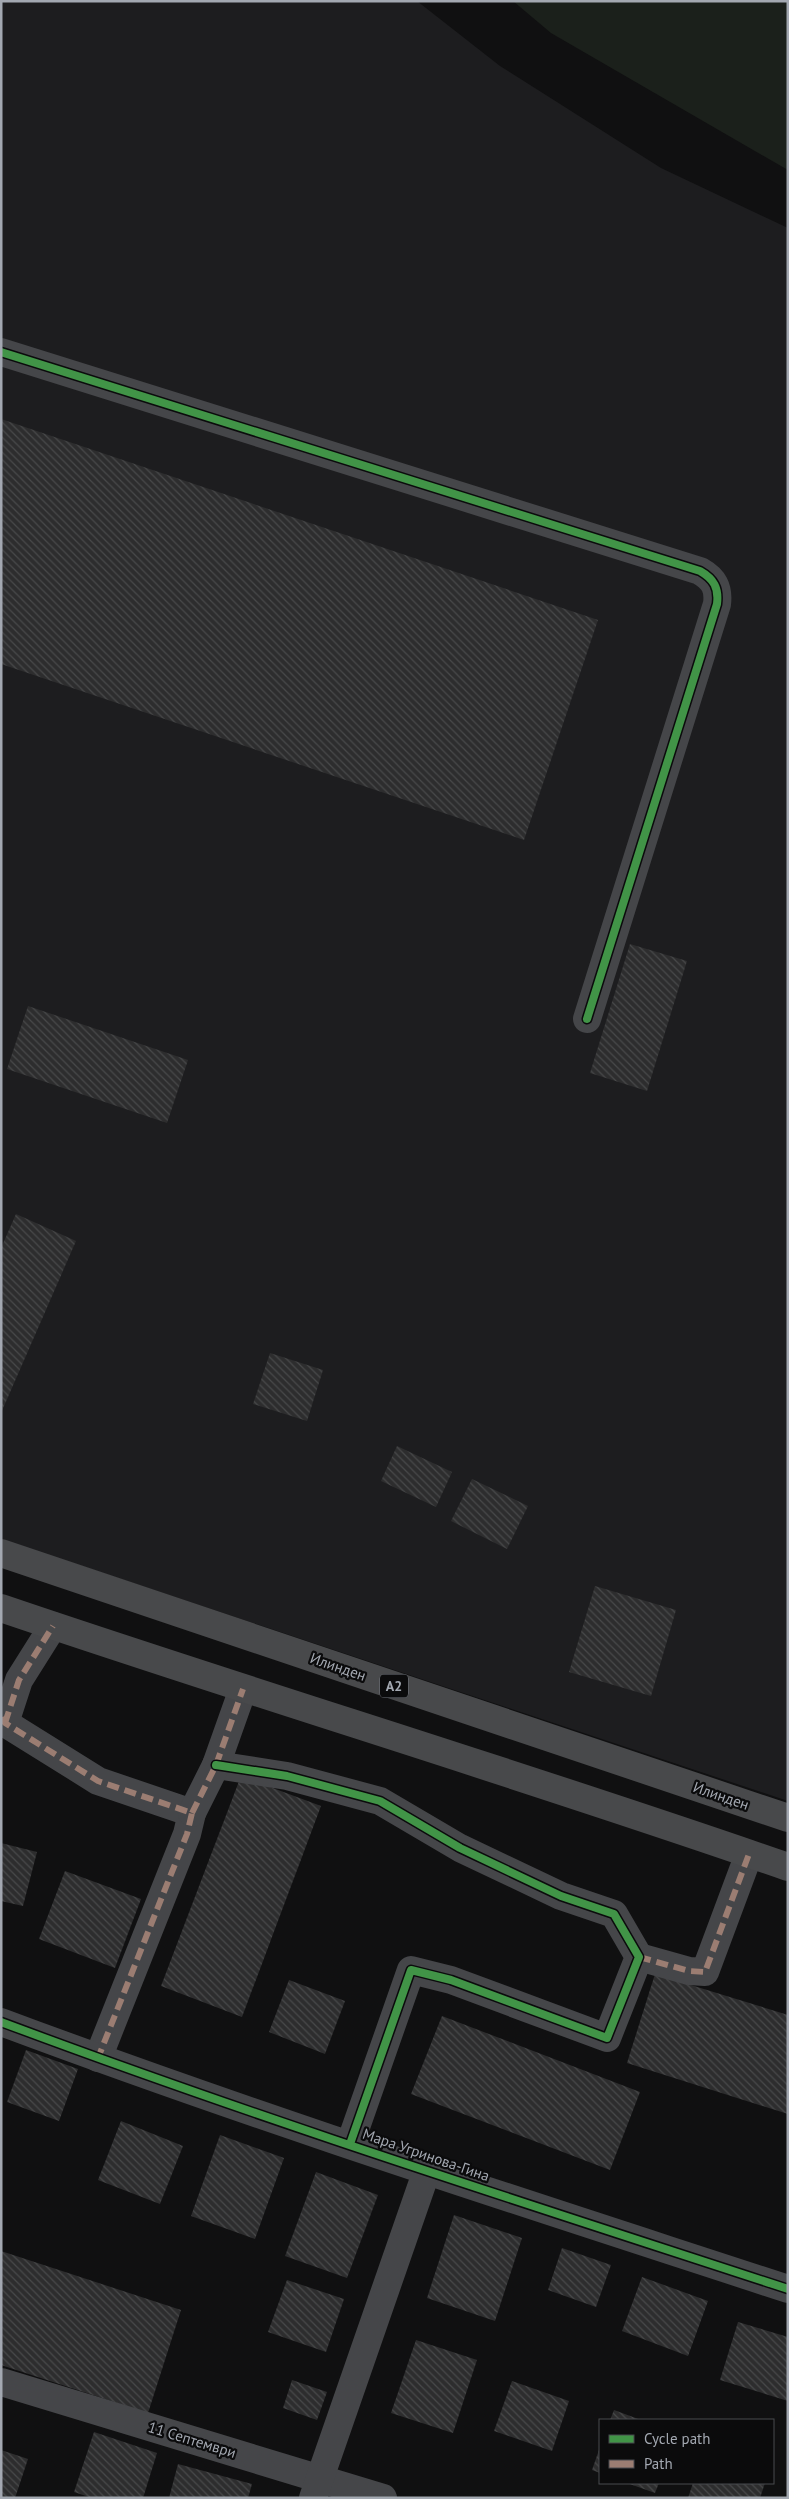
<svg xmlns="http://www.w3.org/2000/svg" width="789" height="2499" viewBox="0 0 789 2499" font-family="'PT Sans',sans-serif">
	<defs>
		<pattern id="building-back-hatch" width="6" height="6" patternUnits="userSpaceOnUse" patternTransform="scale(1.25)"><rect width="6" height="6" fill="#2d2d2e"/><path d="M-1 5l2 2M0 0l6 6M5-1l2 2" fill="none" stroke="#48494a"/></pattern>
	</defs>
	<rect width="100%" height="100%" fill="#101011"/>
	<polygon fill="#1d1d1f" points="1,1 417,1 500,66 661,168 788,228 788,1801 1,1539"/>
	<polygon fill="#1b201b" points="513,1 788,1 788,170 551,33"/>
	<g fill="url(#building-back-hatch)">
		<polygon points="1,419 598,620 524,840 1,664"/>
		<polygon points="630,944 687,961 647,1091 590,1073"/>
		<polygon points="28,1006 188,1060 167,1123 7,1069"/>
		<polygon points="16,1214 76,1241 1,1413 1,1248"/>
		<polygon points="270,1353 323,1370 307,1421 253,1404"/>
		<polygon points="397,1446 452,1472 436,1507 381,1481"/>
		<polygon points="472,1479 528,1506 507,1549 451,1521"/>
		<polygon points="595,1586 676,1610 651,1696 569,1672"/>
		<polygon points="241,1776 321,1806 242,2017 161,1986"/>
		<polygon points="1,1843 37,1852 23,1906 1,1901"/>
		<polygon points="65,1871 141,1899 115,1968 39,1939"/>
		<polygon points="655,1974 788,2015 788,2114 627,2063"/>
		<polygon points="289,1980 345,2001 325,2054 269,2032"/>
		<polygon points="442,2016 640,2092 610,2170 411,2094"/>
		<polygon points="26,2050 78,2069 59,2121 7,2102"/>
		<polygon points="121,2121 183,2146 160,2204 98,2180"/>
		<polygon points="220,2135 284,2158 255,2239 191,2216"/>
		<polygon points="316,2172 378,2195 347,2278 285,2256"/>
		<polygon points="454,2215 522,2238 495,2321 427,2298"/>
		<polygon points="562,2248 611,2265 596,2307 548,2290"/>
		<polygon points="1,2251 181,2310 148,2413 1,2365"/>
		<polygon points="642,2277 708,2301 688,2356 622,2331"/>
		<polygon points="287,2280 344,2299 326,2352 268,2332"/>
		<polygon points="738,2322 788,2337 788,2401 720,2380"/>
		<polygon points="416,2340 477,2360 453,2433 391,2413"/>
		<polygon points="292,2380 327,2392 317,2420 283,2408"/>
		<polygon points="512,2381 569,2401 552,2451 494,2431"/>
		<polygon points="614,2410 641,2420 610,2420"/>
		<polygon points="94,2432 157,2453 143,2498 92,2498 74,2492"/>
		<polygon points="600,2447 600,2473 592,2470"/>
		<polygon points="1,2450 28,2459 15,2498 1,2498"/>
		<polygon points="178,2464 252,2484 248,2498 169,2498"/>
		<polygon points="627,2483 659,2483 655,2493"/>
		<polygon points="693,2483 765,2483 760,2498 688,2498"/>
	</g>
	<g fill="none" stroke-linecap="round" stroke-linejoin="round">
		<g stroke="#454649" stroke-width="28">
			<path d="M 1,352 L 700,571 C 714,579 719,588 717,604 L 587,1019"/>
			<polyline points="1,1718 5,1723 98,1781 192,1813 187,1834 98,2058"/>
			<polyline points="5,1723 19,1680 53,1626"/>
			<polyline points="216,1765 287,1776 380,1801 460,1848 561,1896 614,1914 639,1957 607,2038 451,1980 411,1970 350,2144"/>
			<polyline points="192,1813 216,1765 243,1689"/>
			<polyline points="639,1957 689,1971 705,1972 749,1854"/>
			<path d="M 1,2022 C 260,2119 525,2203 788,2289"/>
			<polyline points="1,2382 383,2498"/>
			<polyline points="313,2498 427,2170"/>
		</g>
		<g stroke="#48494b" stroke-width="28">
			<polyline points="1,1553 788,1818"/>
			<path d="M 1,1608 C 263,1697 527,1776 788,1867"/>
		</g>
		<g stroke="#9b7d72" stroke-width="6" stroke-dasharray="12 6" stroke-linecap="butt">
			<polyline points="1,1718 5,1723 98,1781 192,1813 187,1834 98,2058"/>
			<polyline points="5,1723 19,1680 53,1626"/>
			<polyline points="192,1813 216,1765 243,1689"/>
			<polyline points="639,1957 689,1971 705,1972 749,1854"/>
		</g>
		<g stroke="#0b0b0c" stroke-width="11">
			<g id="cycleway">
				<path d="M 1,352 L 700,571 C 714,579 719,588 717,604 L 587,1019"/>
				<polyline points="216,1765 287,1776 380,1801 460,1848 561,1896 614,1914 639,1957 607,2038 451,1980 411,1970 350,2144"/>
				<path d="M 1,2022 C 260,2119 525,2203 788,2289"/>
			</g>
		</g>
		<use href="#cycleway" stroke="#419447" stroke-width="8"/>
	</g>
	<g text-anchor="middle" stroke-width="4.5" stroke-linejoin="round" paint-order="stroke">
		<rect fill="#0b0b0c" stroke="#757980" stroke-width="1" x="380" y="1674.5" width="28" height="23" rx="4"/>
		<g font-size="14" font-weight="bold" fill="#a3a8b1">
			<text x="394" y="1691">A2</text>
		</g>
		<g font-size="15" fill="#a3a8b1" stroke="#0b0b0c">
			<text transform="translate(338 1667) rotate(19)" y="5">Илинден</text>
			<text transform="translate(721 1796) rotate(19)" y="5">Илинден</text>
			<text transform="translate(426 2155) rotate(19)" y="5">Мара Угринова-Гина</text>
			<text transform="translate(192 2440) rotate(17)" y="5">11 Септември</text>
		</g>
	</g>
	<rect width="789" height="2499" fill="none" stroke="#a3a8b1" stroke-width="5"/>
	<rect x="599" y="2419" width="175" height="65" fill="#0b0b0c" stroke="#484a4e"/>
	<rect x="609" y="2435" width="25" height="8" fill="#419447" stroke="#484a4e"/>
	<text x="644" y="2444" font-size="15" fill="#a3a8b1">Cycle path</text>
	<rect x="609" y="2460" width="25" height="8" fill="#9b7d72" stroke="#484a4e"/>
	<text x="644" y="2469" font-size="15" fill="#a3a8b1">Path</text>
</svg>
